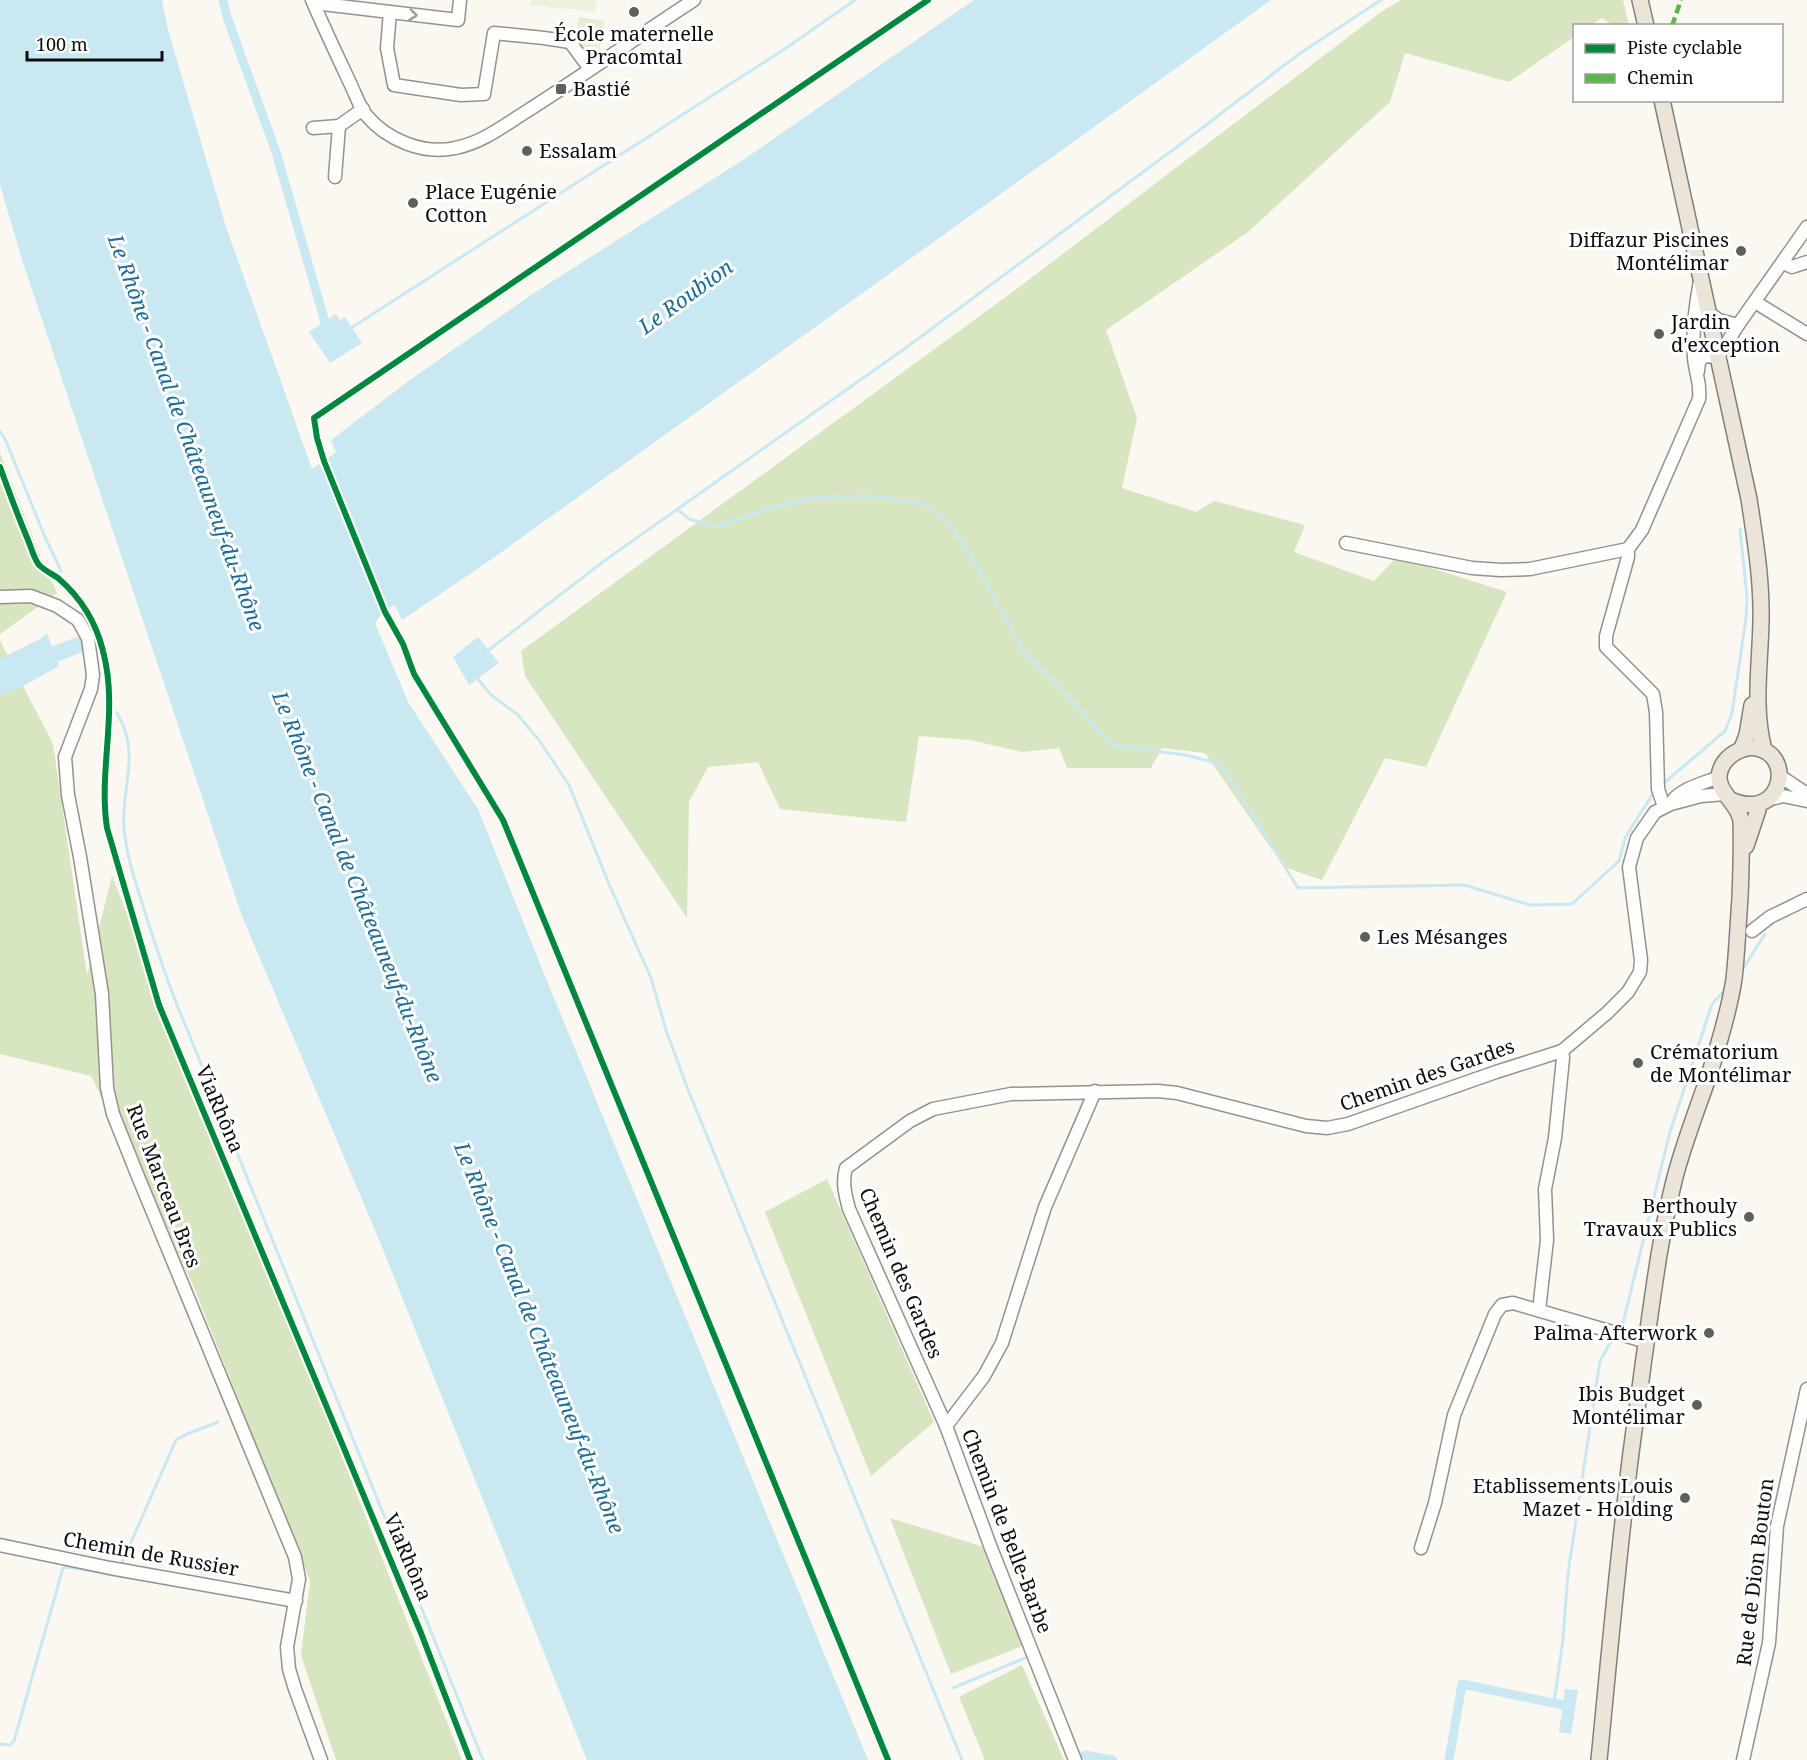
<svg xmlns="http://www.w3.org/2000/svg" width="1807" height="1760" viewBox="0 0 1807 1760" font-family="'Noto Serif',serif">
	<rect width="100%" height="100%" fill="#faf8f1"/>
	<polygon fill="#e5efd2" points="579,17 604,21 599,51 593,59 588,59 575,41"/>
	<g fill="#d7e5c1">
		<polygon points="1401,0 1623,0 1629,25 1613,25 1602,18 1591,25 1574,26 1574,37 1509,82 1405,53 1390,102 1248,232 1106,330 1137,418 1122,488 1196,512 1214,501 1305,525 1294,552 1374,581 1397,557 1507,592 1426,767 1385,758 1322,880 1284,867 1205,753 1162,748 1151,768 1067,768 1059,748 1022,752 970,740 919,736 906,822 780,809 758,762 708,767 689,802 687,918 525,676 521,651 1014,291 1381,12"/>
		<polygon points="0,453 41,558 57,593 0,634"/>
		<polygon points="0,641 53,744 87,975 112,876 462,1760 336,1760 301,1655 310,1581 193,1285 91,1076 0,1054"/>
		<polygon points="827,1179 934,1422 871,1476 765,1212"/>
		<polygon points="890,1518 984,1547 1025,1645 951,1674"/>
		<polygon points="1022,1665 1064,1760 985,1760 959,1697"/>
	</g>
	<polygon fill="#eef2dc" points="531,0 597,0 595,12 530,5"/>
	<g fill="#c9e8f2">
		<polygon points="0,0 162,0 168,30 226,227 312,469 321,463 381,615 375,623 408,702 478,809 545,976 868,1760 587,1760 380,1242 242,916 23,263 0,185"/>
		<polygon points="974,0 1271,0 489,561 402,620 395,605 388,609 328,458 336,452 331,440 410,380 531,295 743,160"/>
		<polygon points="336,314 340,320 345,317 362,343 330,363 309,332"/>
		<polygon points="47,633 59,666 23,686 0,696 0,659 40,639"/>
		<polygon points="478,637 499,663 469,685 453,657"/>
		<polygon points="1565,1689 1578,1690 1571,1734 1559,1732"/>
	</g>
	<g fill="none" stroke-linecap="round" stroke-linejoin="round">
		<g stroke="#c9e8f2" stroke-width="3">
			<polyline points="351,328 786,48 855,0"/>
			<polyline points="0,431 6,441 45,537 61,571"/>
			<polyline points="677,509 689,519 718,527 770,508 818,497 871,496 924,504 946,520 967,549 1026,655 1061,689 1112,745 1185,755 1221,764 1298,888 1464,885 1530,905 1572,904 1619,861 1625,838 1652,795"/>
			<polyline points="485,653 604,561 907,347 1193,135 1299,54 1381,0"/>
			<polyline points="476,677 491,695 517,714 539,740 569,785 609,884 651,978 666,1030 687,1087 962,1760"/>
			<path d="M 117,713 C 120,719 124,726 126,734 C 135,765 121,797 124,829 C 127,861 139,892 148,922 C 160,958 171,994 187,1029 L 483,1760"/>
			<polyline points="1664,783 1725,731 1732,713 1746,618 1747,597 1740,529"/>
			<polyline points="1741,972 1765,934"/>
			<polyline points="1622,1327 1670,1132 1712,1004 1726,989"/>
			<polyline points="121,1565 176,1440 187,1434 218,1422"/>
			<polyline points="953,1688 1030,1656"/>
			<polyline points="1554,1703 1563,1639 1568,1573 1600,1361 1612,1340"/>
			<polyline points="0,1744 10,1745 14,1741 63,1568 68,1567 189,1588"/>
		</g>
		<g stroke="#c9e8f2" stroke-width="9">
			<polyline points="223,0 227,17 276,152 325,322 331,331"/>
			<polyline points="1085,1755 1113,1760"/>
			<polyline points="1449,1760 1462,1684 1563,1705"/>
		</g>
		<g stroke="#c9e8f2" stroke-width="16">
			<polyline points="330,542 365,528 377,519"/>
			<polyline points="0,676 78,645"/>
		</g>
		<g stroke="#93928f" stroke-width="15">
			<g id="minor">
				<path d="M 312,0 C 324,28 337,55 350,83 C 355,93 359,106 366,115 C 387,140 423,155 455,148 C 481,143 502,127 524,113 C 581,77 637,37 694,0"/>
				<polyline points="314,3 458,20 460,0"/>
				<polyline points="390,12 387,48 394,85 461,95 484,94 494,33 544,38 570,42 590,69"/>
				<polyline points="313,128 339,126 363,109"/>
				<polyline points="335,177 339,126"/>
				<polyline points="1783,263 1792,267 1807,262"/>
				<polyline points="1755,302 1807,334"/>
				<polyline points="1708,312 1719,320 1738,325"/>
				<polyline points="1698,371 1699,362 1704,356 1718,357 1738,325 1807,227"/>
				<polyline points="1346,543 1472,568 1501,570 1530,569 1628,549"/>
				<polyline points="0,597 31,596 57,606 78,620 88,638 93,675 91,689 65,757 68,795 80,857 102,994 107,1088 113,1114 137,1174 295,1557 299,1579 287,1647 289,1669 295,1689 321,1760"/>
				<polyline points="1780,776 1807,794"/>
				<path d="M 1673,800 C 1683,788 1704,783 1719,777"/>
				<polyline points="1767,800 1783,796 1807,801"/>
				<path d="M 1664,807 L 1658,789 L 1656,712 L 1653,694 L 1606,647 L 1606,636 L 1628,557 L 1628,549 L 1642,530 L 1699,399 C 1701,381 1695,374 1694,357 C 1692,331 1695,307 1700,281"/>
				<polyline points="1752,931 1770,917 1807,899"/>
				<polyline points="1539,1310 1547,1240 1545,1189 1555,1138 1563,1058 1562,1051"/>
				<path d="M 946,1426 L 849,1209 C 845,1194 842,1182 846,1168 L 910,1121 L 933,1109 L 1011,1094 L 1158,1091 L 1177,1093 L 1306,1126 L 1327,1128 L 1348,1124 L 1496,1072 L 1562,1051 L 1607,1013 L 1628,992 L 1640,972 L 1641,960 L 1629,867 L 1637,838 L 1655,812 L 1671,804 L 1701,796 L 1725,794"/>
				<polyline points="0,1545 110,1568 296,1601"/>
				<polyline points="1421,1548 1435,1503 1454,1415 1495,1314 1502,1305 1513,1303 1647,1342"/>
				<polyline points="1075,1760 991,1548 946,1426 984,1376 1002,1343 1045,1207 1095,1091"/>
				<polyline points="1743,1760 1769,1643 1777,1526 1807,1389"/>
			</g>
		</g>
		<g stroke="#80807c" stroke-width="18">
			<g id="major">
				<polyline points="1640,0 1646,26"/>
				<path d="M 1662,100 L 1749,499 C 1755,539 1762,580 1761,622 C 1760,665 1753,708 1764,750"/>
				<polyline points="1742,748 1747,735 1752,705"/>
				<polyline points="1746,846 1758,810 1757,805"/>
				<path d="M 1599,1760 C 1608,1669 1616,1578 1627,1487 C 1631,1446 1638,1406 1643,1365 C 1652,1303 1659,1241 1674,1181 C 1683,1145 1697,1110 1709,1075 C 1719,1044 1729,1012 1734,979 C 1737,952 1738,925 1740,898 C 1741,872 1742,847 1741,822 C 1740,804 1718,794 1719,776 C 1721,756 1746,742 1763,750 C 1794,763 1779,821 1731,800"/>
			</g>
		</g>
		<use href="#minor" stroke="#fefefd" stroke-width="12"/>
		<use href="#major" stroke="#ebe5d9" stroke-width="15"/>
		<polyline stroke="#58b947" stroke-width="4.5" stroke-dasharray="9 4.5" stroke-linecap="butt" points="1672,26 1681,0"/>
		<g stroke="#fff" stroke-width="10">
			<g id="cycleway">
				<path d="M 0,467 C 9,492 18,516 28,540 C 31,547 34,559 39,565 C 44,570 52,574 58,578 C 80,597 96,622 103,651 C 119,711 98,769 107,828 L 159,1005 L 421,1633 L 470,1760"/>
				<polyline points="888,1760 503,820 414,674 403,644 385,612 324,461 317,438 314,418 928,0"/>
			</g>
		</g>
		<use href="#cycleway" stroke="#00873e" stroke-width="6"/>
	</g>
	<defs><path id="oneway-chevron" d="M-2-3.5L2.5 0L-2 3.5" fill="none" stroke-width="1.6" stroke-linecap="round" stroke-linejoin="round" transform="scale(1.5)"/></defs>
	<use stroke="#9d9d9d" href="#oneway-chevron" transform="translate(413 15) rotate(7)"/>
	<g fill="#5f5f5c" stroke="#fff" stroke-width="2">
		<circle cx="634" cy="12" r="6"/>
		<rect x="555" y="83" width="12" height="12" rx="3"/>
		<circle cx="527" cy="151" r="6"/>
		<circle cx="413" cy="203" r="6"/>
		<circle cx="1741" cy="251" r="6"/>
		<circle cx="1659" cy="334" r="6"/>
		<circle cx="1365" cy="937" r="6"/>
		<circle cx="1638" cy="1063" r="6"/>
		<circle cx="1749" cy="1217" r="6"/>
		<circle cx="1709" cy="1333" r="6"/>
		<circle cx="1697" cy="1405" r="6"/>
		<circle cx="1685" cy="1498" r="6"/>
	</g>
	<g text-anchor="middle" stroke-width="6" stroke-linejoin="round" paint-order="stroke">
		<g font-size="20" fill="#0c0c0c" stroke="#fff" text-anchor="start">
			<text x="634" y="41" text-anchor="middle">École maternelle<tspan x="634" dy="23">Pracomtal</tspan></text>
			<text x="573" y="96">Bastié</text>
			<text x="539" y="158">Essalam</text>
			<text x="425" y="199">Place Eugénie<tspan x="425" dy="23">Cotton</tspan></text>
			<text x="1729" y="247" text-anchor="end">Diffazur Piscines<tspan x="1729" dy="23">Montélimar</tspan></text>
			<text x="1671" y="329">Jardin<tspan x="1671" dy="23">d'exception</tspan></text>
			<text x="1377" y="944">Les Mésanges</text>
			<text x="1650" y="1059">Crématorium<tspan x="1650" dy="23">de Montélimar</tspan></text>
			<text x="1737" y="1213" text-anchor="end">Berthouly<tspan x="1737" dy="23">Travaux Publics</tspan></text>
			<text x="1697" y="1340" text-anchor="end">Palma Afterwork</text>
			<text x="1685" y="1401" text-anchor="end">Ibis Budget<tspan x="1685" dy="23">Montélimar</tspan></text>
			<text x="1673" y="1493" text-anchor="end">Etablissements Louis<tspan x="1673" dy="23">Mazet - Holding</tspan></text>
		</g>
		<g font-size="20" fill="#0c0c0c" stroke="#fff">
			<text transform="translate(1427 1075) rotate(-19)" y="7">Chemin des Gardes</text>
			<text transform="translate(220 1109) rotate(67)" y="7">ViaRhôna</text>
			<text transform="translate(164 1186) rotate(69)" y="7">Rue Marceau Bres</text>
			<text transform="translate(901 1273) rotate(67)" y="7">Chemin des Gardes</text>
			<text transform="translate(1007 1531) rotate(69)" y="7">Chemin de Belle-Barbe</text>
			<text transform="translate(151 1554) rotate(10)" y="7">Chemin de Russier</text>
			<text transform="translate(408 1557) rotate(67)" y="7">ViaRhôna</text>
			<text transform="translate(1755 1572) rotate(-83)" y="7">Rue de Dion Bouton</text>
		</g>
		<g font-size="21" font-style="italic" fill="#1c6c98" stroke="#fff">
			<text transform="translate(686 297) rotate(-36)" y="7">Le Roubion</text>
			<text transform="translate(186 433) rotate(70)" y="7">Le Rhône - Canal de Châteauneuf-du-Rhône</text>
			<text transform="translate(357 887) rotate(68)" y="7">Le Rhône - Canal de Châteauneuf-du-Rhône</text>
			<text transform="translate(539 1338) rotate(68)" y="7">Le Rhône - Canal de Châteauneuf-du-Rhône</text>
		</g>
	</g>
	<rect x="1573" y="24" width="210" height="78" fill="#ffffff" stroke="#9e9e9e" stroke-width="1.5"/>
	<rect x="1585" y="44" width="30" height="9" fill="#00873e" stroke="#9e9e9e" stroke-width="1.5"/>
	<text x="1627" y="54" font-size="18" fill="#0c0c0c">Piste cyclable</text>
	<rect x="1585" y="74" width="30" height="9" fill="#58b947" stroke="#9e9e9e" stroke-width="1.5"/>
	<text x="1627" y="84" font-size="18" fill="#0c0c0c">Chemin</text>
	<path d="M27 51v9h135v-9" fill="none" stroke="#0c0c0c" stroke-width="3"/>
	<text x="36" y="51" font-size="18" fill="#0c0c0c" stroke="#ffffff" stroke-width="4.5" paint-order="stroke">100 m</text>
</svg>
